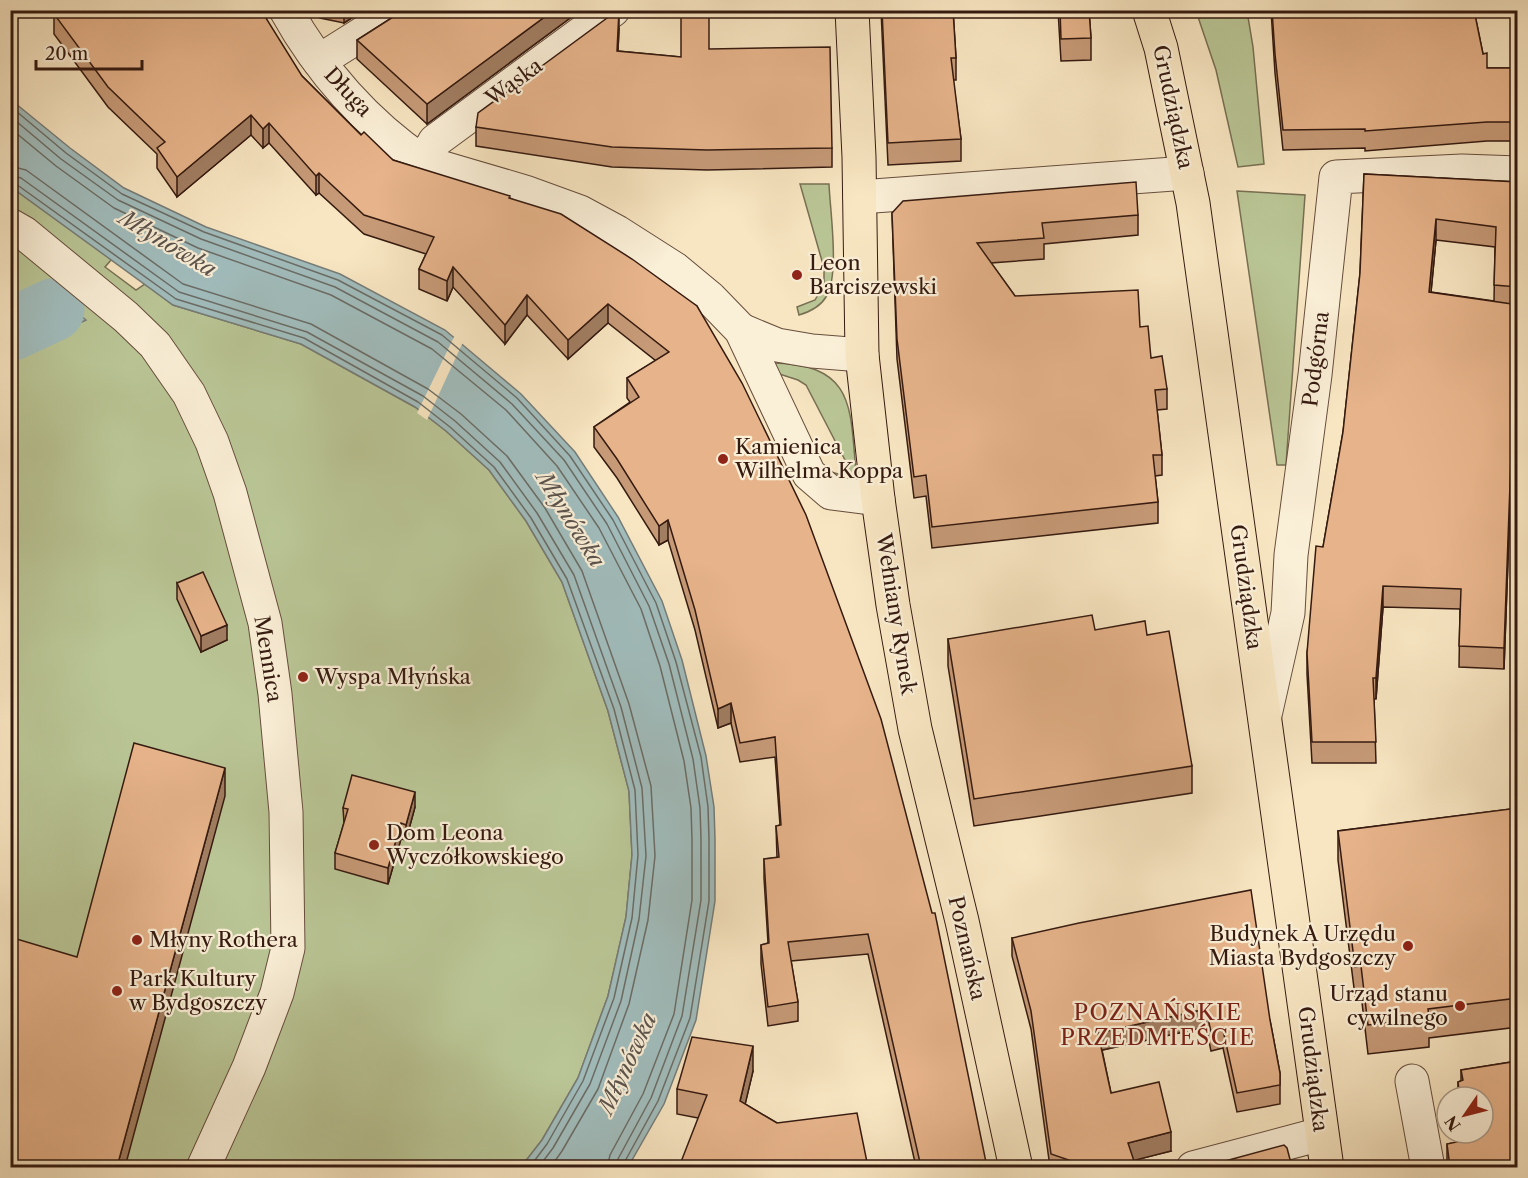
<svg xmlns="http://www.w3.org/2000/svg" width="1528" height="1178" viewBox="0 0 1528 1178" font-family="'Libre Caslon Text',serif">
	<rect width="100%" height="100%" fill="#f8e6c2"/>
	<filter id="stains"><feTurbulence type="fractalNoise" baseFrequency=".00333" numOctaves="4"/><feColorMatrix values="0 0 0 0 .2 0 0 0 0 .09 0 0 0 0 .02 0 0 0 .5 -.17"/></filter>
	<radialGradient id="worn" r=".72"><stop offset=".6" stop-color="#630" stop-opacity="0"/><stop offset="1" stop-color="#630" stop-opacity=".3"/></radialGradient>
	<g fill="#bac696" stroke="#787053" stroke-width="1.5">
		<polygon points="1196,11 1247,11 1253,47 1264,164 1238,167 1216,70"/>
		<path d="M 800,184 L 829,184 C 830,211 840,275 826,297 C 820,307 809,312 799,315 L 797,307 L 815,300 L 824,284 L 824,268 Z"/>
		<polygon points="11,187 112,259 105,267 136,290 145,284 173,305 301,344 415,407 446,431 489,470 526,521 562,582 608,711 629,791 632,855 626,917 608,996 578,1078 542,1140 521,1167 11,1167"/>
		<polygon points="1237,191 1305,195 1286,465 1277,465"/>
		<path d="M 772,363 C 860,364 849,413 857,481 L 852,488 L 827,471 L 842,475 L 846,462 L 806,385 L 798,380 L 773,372 Z"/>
	</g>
	<g fill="#a1bdbd" stroke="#767c78" stroke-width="1.5">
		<polygon points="10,99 70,148 124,188 206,227 340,274 445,330 521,394 575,452 618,517 662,601 682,660 706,756 714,807 715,839 715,901 696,1020 664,1104 628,1167 521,1167 542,1140 578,1078 608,996 626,917 632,855 629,791 608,711 562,582 526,521 489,470 446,431 415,407 301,344 173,305 11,187"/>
		<polygon points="47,288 86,320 36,344 15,304"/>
	</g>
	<polygon fill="#f8e6c2" points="455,335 463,342 427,420 417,413"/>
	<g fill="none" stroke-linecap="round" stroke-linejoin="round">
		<g stroke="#6b6c66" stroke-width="1.5">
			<polyline points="10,106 66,153 122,194 204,232 338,280 442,335 517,398 570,456 613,520 656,603 676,662 701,757 708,807 709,839 709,901 690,1018 658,1101 624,1163 624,1168"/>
			<polyline points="10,116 61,159 118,200 201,239 335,287 438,342 512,404 564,460 607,524 649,606 669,664 693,759 700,808 701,839 701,900 682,1016 651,1098 618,1159 616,1168"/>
			<polyline points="10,128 56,166 114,208 198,248 331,295 432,349 506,410 557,466 599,528 641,609 660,666 684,761 691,808 692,840 692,900 674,1014 643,1094 610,1155 607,1168"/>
			<polyline points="10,166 26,170 183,284 311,324 428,389 461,414 507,456 545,508 582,571 629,704 651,786 655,856 648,920 629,1004 598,1089 562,1151 550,1168"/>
			<polyline points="10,175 21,178 179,292 307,332 423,396 455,421 500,462 537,513 574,575 621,707 642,788 646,856 639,919 621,1001 590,1084 553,1148 538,1168"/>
			<polyline points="10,182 16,184 176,299 304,338 418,402 450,427 494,467 531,518 567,579 614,709 635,790 638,855 632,918 614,998 583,1081 547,1144 529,1168"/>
			<polygon points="44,296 48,296 72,318 40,335 25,307"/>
			<polygon points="44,305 58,316 44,325 35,311"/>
		</g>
		<polyline stroke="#a1bdbd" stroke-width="63" points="10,330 53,310"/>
		<g stroke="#664d3c" stroke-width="35">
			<g id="minor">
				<path d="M 286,10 C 319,70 367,124 423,162 L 525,192 L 580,212 L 617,232 L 675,269 L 710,298 L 741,330 L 809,474 L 831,493 L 878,499"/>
				<polyline points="319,61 400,10"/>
				<polyline points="423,162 435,141 613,10"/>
				<polyline points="860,197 1187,173"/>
				<polyline points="10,225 24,233 126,317 155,345 189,394 212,442 230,493 265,623 275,694 286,812 288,948 277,993 249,1067 203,1168"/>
				<polyline points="741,330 777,345 812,351 862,355"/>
				<polyline points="1265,715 1288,613 1291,555 1315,375 1336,177 1462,171 1518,173"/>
				<polyline points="1412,1081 1428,1168"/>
				<polyline points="1193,1168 1321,1134"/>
			</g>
		</g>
		<g stroke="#351a10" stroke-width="35">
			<g id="major">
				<polyline points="852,10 859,157 862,355 878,499 893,605 915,729 962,921 1016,1168"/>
				<polyline points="1149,10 1161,48 1193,203 1327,1168"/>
			</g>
		</g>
		<use href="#minor" stroke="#faefd7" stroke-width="33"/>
		<use href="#major" stroke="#f8e6c2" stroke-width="33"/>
	</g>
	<g fill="#c69a77" stroke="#351a10" stroke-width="1.5" fill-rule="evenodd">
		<polygon points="313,10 364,10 344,23 320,18"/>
		<polygon points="404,10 581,10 427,124 357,59 357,40"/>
		<polygon points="881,10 953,10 956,58 956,80 953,80 961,139 961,161 888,165"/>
		<polygon points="1058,10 1089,10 1091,38 1091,60 1061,61"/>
		<polygon points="1271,10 1474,10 1483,54 1487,68 1518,68 1518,141 1487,141 1365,151 1365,148 1283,150 1275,73"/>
		<polygon points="54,14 302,76 361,135 393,160 510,198 697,306 987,1167 916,1167 868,954 791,961 798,1002 798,1021 768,1026 761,964 761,945 768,943 764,878 764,859 777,858 776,826 780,825 775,757 740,762 731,723 718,728 695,630 668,540 659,545 617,478 594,447 594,427 630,402 627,398 627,378 656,361 608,323 568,359 527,315 505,344 453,287 447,301 419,289 419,269 426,254 364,234 319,193 316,195 269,143 263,148 251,135 177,197 157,168 157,154 108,107 54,34"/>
		<polygon points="619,29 618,51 681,57 709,49 832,148 832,167 707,170 612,167 476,146 476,127"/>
		<path d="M 1364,174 L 1518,182 L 1518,307 L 1514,307 L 1518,317 L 1518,423 L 1513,424 L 1504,669 L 1459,667 L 1460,609 L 1383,607 L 1376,699 L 1374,699 L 1376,763 L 1312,763 L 1307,674 L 1307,653 L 1323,547 L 1343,432 L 1360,273 ZM 1436,240 L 1495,247 L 1494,301 L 1431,292 Z"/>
		<polygon points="892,213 1138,215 1138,235 1044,244 1044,259 991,263 1015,296 1140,327 1151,358 1167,389 1167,409 1157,410 1162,455 1162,475 1155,476 1158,502 1158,523 932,548 926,496 914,498 897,359"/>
		<polygon points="177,583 227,640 201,652 177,599"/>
		<polygon points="1095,630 1147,635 1192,766 1192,793 974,826 948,666 948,639"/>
		<polygon points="415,807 406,840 401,839 388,884 335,869 335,853 344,823 343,808"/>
		<polygon points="1518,808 1518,1027 1429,1038 1429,1047 1368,1054 1361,994 1355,996 1338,860 1338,831"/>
		<polygon points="1012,938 1270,1020 1280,1073 1280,1104 1237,1112 1223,1048 1211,1051 1206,1027 1102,1050 1111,1093 1171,1151 1134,1160 1136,1167 1050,1167 1031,1029 1012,956"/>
		<polygon points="1518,1061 1518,1167 1447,1167 1447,1144 1462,1141 1461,1133 1483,1133 1483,1097 1458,1097 1458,1082 1461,1081 1461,1070"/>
		<polygon points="753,1071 745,1104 777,1123 868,1167 698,1118 677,1114 677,1089"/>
	</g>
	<g fill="#a17d61" stroke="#351a10" stroke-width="1.5">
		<polygon points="344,10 364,10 344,23"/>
		<polygon points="554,10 581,10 427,124 427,104"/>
		<polygon points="619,10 619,29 617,70 617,51"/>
		<polygon points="251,115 251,135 177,197 177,177"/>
		<polygon points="269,123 269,143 263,148 263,129"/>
		<polygon points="319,173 319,193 316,195 316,176"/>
		<polygon points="1436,219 1436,240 1429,313 1429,292"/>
		<polygon points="453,267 453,287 447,301 447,281"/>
		<polygon points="527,295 527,315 505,344 505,325"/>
		<polygon points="608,304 608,323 568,359 568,340"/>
		<polygon points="1513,403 1513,424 1504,669 1504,648"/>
		<polygon points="668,520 668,540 659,545 659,526"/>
		<polygon points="1383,586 1383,607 1376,699 1376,678"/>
		<polygon points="227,625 227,640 201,652 201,636"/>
		<polygon points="731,703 731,723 718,728 718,709"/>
		<polygon points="225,768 225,796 125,1167 117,1167"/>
		<polygon points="415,792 415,807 406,840 406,825"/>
		<polygon points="401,823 401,839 388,884 388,868"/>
		<polygon points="1206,1009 1206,1027 1098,1051 1098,1033"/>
		<polygon points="753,1046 753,1071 740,1126 740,1101"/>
		<polygon points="1171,1132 1171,1151 1128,1162 1128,1143"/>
	</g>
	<g fill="#e6b38a" stroke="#351a10" stroke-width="1.5">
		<polygon points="59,10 261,10 302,76 361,135 364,132 393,160 510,196 509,198 561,214 632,259 697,306 742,383 806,515 881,719 932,913 935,913 987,1167 921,1167 868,934 788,942 798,1002 768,1007 761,945 769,943 764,859 779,857 776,826 781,825 775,737 740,743 731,703 718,709 695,610 668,520 659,526 617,459 594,427 639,397 627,378 669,352 608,304 568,340 527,295 505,325 453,267 447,281 419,269 434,237 364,215 319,173 316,176 269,123 263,129 251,115 177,177 157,148 165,142 108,87 54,14"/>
		<polygon points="404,10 554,10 427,104 357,40"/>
		<polygon points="618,10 619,10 617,51 681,57 681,10 709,10 709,49 830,47 832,148 707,150 612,147 476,127 478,113"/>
		<polygon points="882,10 953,10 956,58 951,58 961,139 888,143"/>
		<polygon points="1060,10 1089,10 1091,38 1061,39"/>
		<polygon points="1272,10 1474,10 1483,54 1487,53 1487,68 1518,68 1518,122 1487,122 1365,131 1365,129 1283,130 1275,54"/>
		<polygon points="1364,174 1518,182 1518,287 1494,285 1496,227 1436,219 1429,292 1512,304 1518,317 1518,402 1513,403 1504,648 1459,646 1461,589 1383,586 1376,678 1373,678 1376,742 1312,742 1307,653 1316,546 1323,547 1343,432 1360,273"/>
		<polygon points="1136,182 1138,215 1042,223 1044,238 977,243 1015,296 1138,290 1140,327 1148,326 1151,358 1162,356 1167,389 1155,390 1162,455 1153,455 1158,502 932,527 926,475 914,477 897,339 892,213 903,201"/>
		<polygon points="203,572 227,625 201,636 177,583"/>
		<polygon points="1092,615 1095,630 1145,621 1147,635 1169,631 1192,766 974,799 948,639"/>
		<polygon points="134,743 225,768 117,1167 10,1167 10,937 77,957"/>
		<polygon points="352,775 415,792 406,825 401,823 388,868 335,853 348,809 343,808"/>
		<polygon points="1518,808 1518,998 1428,1009 1429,1018 1368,1025 1361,966 1355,967 1338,831"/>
		<polygon points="1251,890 1270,1020 1280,1073 1280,1085 1237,1093 1223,1030 1211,1032 1206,1009 1098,1033 1111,1093 1159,1082 1171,1132 1128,1143 1136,1167 1089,1167 1051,1154 1031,1011 1012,938 1079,923"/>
		<polygon points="692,1037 753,1046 740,1101 777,1123 857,1113 868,1167 679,1167 707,1095 677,1089"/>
		<polygon points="1518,1061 1518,1167 1450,1167 1447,1144 1466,1140 1465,1133 1483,1133 1483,1097 1460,1097 1458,1082 1463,1080 1461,1070"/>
		<polygon points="1284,1145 1287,1148 1292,1167 1203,1167"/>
	</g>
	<g fill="#8f2418" stroke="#faefd7" stroke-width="2">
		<circle cx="797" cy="275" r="6"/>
		<circle cx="723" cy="459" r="6"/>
		<circle cx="303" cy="677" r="6"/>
		<circle cx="374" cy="845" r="6"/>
		<circle cx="137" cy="940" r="6"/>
		<circle cx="1408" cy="946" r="6"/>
		<circle cx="117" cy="991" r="6"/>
		<circle cx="1460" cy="1006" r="6"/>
	</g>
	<g text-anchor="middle" stroke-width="4.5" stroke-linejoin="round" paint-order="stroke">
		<g font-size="21" fill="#351a10" stroke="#faefd7">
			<text transform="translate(514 82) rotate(-36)" y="7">Wąska</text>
			<text transform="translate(348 92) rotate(47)" y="7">Długa</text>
			<text transform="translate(1173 107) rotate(78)" y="7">Grudziądzka</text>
			<text transform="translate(1316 359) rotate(-83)" y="7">Podgórna</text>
			<text transform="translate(1246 587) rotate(82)" y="7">Grudziądzka</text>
			<text transform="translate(896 614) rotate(81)" y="7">Wełniany Rynek</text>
			<text transform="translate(268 659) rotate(81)" y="7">Mennica</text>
			<text transform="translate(967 948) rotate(77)" y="7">Poznańska</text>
			<text transform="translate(1313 1069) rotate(83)" y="7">Grudziądzka</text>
		</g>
		<g font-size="21" fill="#351a10" stroke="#faefd7" text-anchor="start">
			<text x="809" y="270">Leon<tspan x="809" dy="24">Barciszewski</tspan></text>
			<text x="735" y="454">Kamienica<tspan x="735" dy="24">Wilhelma Koppa</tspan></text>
			<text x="315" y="684">Wyspa Młyńska</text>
			<text x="386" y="840">Dom Leona<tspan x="386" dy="24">Wyczółkowskiego</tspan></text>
			<text x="1396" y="941" text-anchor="end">Budynek A Urzędu<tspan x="1396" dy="24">Miasta Bydgoszczy</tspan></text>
			<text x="149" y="947">Młyny Rothera</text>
			<text x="129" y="986">Park Kultury<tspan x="129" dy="24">w Bydgoszczy</tspan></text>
			<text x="1448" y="1001" text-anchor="end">Urząd stanu<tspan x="1448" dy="24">cywilnego</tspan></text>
		</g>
		<g font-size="22" font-style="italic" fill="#5b534d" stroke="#faefd7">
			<text transform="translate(168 243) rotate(31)" y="8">Młynówka</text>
			<text transform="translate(571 519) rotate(58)" y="8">Młynówka</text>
			<text transform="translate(627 1063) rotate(-65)" y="8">Młynówka</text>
		</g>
		<g font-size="22" letter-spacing="1.5" fill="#7a1f14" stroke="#faefd7">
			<text x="1158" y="1020">POZNAŃSKIE<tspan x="1158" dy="25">PRZEDMIEŚCIE</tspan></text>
		</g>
	</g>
	<rect width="1528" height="1178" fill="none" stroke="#f8e6c2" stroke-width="36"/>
	<rect x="12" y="12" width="1504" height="1154" fill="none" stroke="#351a10" stroke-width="3"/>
	<rect x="18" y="18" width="1492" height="1142" fill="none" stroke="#351a10" stroke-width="1.5"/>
	<g transform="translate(1465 1115) rotate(235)"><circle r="28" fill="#faefd7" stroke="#ab9a87" stroke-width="1.5"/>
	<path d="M0-4.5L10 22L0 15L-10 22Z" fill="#8f2418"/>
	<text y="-9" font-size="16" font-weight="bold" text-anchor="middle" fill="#351a10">N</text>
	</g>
	<path d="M36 60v9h106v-9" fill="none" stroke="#351a10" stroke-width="3"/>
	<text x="45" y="60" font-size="18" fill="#351a10" stroke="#faefd7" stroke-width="4.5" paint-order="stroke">20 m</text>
	<rect width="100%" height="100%" filter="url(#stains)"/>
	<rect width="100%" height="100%" fill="url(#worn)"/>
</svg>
